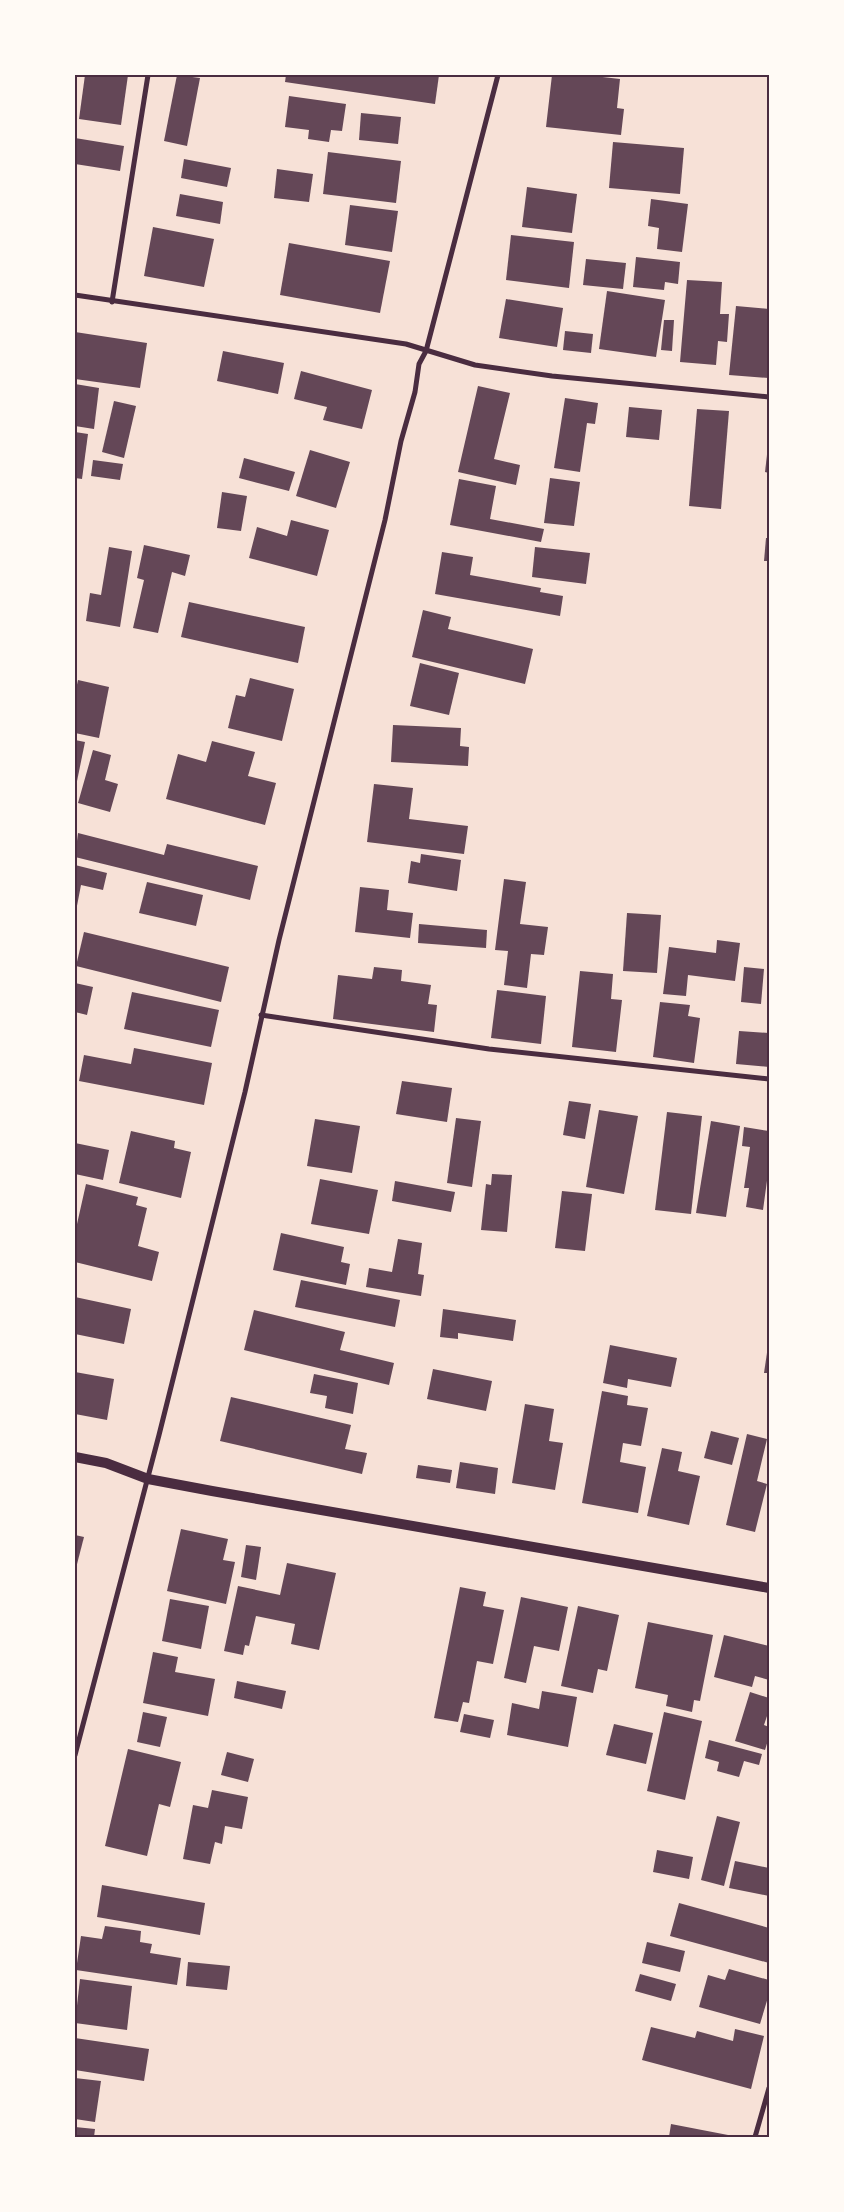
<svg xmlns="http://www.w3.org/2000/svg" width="844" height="2212" viewBox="0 0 844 2212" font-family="'Roboto Serif',serif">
	<rect width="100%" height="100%" fill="#f7e1d7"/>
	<g fill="#644757">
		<polygon points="85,75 128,75 121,125 79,119"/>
		<polygon points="177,75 200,78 187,146 164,141"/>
		<polygon points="286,75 439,75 435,104 285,82"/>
		<polygon points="552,75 585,75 620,79 617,108 624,109 621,135 546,127"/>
		<polygon points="289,96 346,104 342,131 331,130 329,142 308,139 309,130 285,127"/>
		<polygon points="361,113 401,117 398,144 359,140"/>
		<polygon points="75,138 124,146 120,171 75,164"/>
		<polygon points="613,142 684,148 680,194 609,188"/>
		<polygon points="328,152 401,161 396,203 323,194"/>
		<polygon points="184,159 231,168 227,187 181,178"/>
		<polygon points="277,169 313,174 309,202 274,198"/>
		<polygon points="527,187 577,194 572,233 522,227"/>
		<polygon points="180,194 223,202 220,224 176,216"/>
		<polygon points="651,199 688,204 682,252 657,249 659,228 648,226"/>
		<polygon points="350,205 398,211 392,252 345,245"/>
		<polygon points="153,227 214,239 204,287 144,276"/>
		<polygon points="511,235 574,242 569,288 506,280"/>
		<polygon points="289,243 390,261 380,313 280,295"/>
		<polygon points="636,257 680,262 678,284 665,282 664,290 633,287"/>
		<polygon points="586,259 626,263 623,289 583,285"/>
		<polygon points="687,280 722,282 720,314 729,314 727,342 718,341 716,365 680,362"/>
		<polygon points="607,291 665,300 656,357 599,349"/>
		<polygon points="506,299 563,308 557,347 499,338"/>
		<polygon points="736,306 769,309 769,378 729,375"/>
		<polygon points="664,320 674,320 672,351 661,350"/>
		<polygon points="565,331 593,334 591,353 563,350"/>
		<polygon points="75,332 147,343 140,388 75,379"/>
		<polygon points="223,351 284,363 278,394 217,381"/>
		<polygon points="301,371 372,390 362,429 323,420 327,407 294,399"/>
		<polygon points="75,384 99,388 94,429 75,426"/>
		<polygon points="478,386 510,393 494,459 520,465 516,485 458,472"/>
		<polygon points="565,398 598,403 595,424 587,423 580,472 554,468"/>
		<polygon points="114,401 136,406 124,458 102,452"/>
		<polygon points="629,407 662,410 659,440 626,437"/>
		<polygon points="697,409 729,411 721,509 689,506"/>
		<polygon points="75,432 88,434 82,479 75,478"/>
		<polygon points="768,446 769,446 769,473 765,472"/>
		<polygon points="310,450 350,462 336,508 296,496"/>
		<polygon points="244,458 295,472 289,491 239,478"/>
		<polygon points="93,460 123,464 120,480 91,476"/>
		<polygon points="550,478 580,482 574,526 544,523"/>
		<polygon points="459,479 496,486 490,519 544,529 541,542 450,525"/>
		<polygon points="222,492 247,496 241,531 217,528"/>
		<polygon points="291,520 329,530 317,576 249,558 257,527 287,536"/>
		<polygon points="766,538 769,538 769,561 764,561"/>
		<polygon points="144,545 190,555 185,576 172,572 158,633 133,628 144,580 137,578"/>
		<polygon points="109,547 132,551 120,627 86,621 90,593 101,595"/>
		<polygon points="535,547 590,553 586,584 532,577"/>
		<polygon points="442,552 473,557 470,575 541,588 540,592 563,596 560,616 435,594"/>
		<polygon points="189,602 305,627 298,663 181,637"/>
		<polygon points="423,610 451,617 448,629 533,649 525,684 412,657"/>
		<polygon points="420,663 459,673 449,715 410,706"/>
		<polygon points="250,678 294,689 282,741 228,728 236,695 245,697"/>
		<polygon points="78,680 109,687 99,738 75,733 75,694"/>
		<polygon points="393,725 461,728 460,746 469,747 468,766 391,762"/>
		<polygon points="75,740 85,742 76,786 75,785"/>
		<polygon points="212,741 255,752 248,776 276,783 265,825 166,799 178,754 206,762"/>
		<polygon points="93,750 111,755 105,780 118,784 110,812 78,803"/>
		<polygon points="374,784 413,788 409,819 468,826 464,854 367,842"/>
		<polygon points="78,833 164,855 167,844 258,866 250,900 75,857"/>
		<polygon points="421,854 461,860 457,891 408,883 411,861 420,863"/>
		<polygon points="75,865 107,873 103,890 81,885 76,911"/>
		<polygon points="504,879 526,882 520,924 548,927 544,955 531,954 527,988 504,985 508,951 495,950"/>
		<polygon points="147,882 203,895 196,926 139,913"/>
		<polygon points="360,887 389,890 387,910 413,913 410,938 355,932"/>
		<polygon points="627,913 661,915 657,973 623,971"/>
		<polygon points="419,924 487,930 486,948 418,943"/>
		<polygon points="84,932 229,967 221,1002 76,966"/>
		<polygon points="717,940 740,943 735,981 688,975 686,996 663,994 669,947 716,953"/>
		<polygon points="374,967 402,970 401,981 431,985 428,1004 437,1005 434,1032 333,1019 338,975 372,979"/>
		<polygon points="744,967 764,969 761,1004 741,1002"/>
		<polygon points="580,971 613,974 611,999 622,1000 616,1052 572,1047"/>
		<polygon points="75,983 93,987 87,1015 75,1012"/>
		<polygon points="497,990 546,996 541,1044 491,1038"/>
		<polygon points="132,992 219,1010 211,1047 124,1029"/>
		<polygon points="660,1002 690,1005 688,1016 700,1018 694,1063 653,1057"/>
		<polygon points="739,1031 769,1033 769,1067 736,1064"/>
		<polygon points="134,1048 212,1063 204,1105 79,1081 84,1055 131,1064"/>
		<polygon points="402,1081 452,1088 447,1122 396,1114"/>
		<polygon points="569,1101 591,1104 585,1139 563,1135"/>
		<polygon points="599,1110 638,1116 624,1194 586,1187"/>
		<polygon points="667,1112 702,1116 691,1214 655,1210"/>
		<polygon points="456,1118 481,1121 472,1187 447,1183"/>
		<polygon points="315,1119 360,1126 352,1173 307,1166"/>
		<polygon points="711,1121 740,1126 726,1217 696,1213"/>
		<polygon points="744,1127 769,1131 769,1166 763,1210 746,1207 749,1188 744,1188 750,1147 742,1146"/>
		<polygon points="131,1131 175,1141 174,1148 191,1152 181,1198 119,1183"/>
		<polygon points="75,1143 109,1150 103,1180 75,1174"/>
		<polygon points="492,1174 512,1175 507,1232 481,1230 486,1184 491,1185"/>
		<polygon points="320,1179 378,1190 369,1234 311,1224"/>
		<polygon points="395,1181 455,1192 451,1212 392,1201"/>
		<polygon points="86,1184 138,1197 136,1205 147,1208 138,1246 159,1252 152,1281 75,1262 75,1233"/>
		<polygon points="562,1191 592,1194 585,1251 555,1248"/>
		<polygon points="281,1233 344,1247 341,1262 350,1264 346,1285 273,1270"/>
		<polygon points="398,1239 422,1243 418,1274 424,1275 421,1296 366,1287 369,1268 392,1272"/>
		<polygon points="301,1280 400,1300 395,1327 295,1307"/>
		<polygon points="75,1297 131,1309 124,1344 75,1334"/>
		<polygon points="443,1309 516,1320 513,1341 458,1333 458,1339 440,1337"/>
		<polygon points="254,1310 345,1332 340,1350 394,1363 389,1385 244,1350"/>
		<polygon points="610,1345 677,1358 671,1387 628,1379 627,1388 603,1383"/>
		<polygon points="768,1346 769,1346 769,1373 764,1373"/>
		<polygon points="433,1369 492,1381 486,1411 427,1399"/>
		<polygon points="75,1372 114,1379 107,1420 75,1414"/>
		<polygon points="314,1374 358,1383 353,1414 325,1408 327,1396 310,1393"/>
		<polygon points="602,1391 628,1396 627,1405 648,1408 641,1446 623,1443 620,1462 646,1467 638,1513 582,1503"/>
		<polygon points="231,1397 351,1425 345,1449 367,1453 362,1474 220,1441"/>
		<polygon points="525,1404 554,1409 549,1441 563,1443 555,1490 512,1483"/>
		<polygon points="711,1431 739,1438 732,1465 704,1458"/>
		<polygon points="747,1434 767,1439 757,1481 767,1484 755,1532 726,1525"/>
		<polygon points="662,1448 682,1452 678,1471 700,1476 689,1525 647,1516"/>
		<polygon points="460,1462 498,1468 495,1494 456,1488"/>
		<polygon points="418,1465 452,1470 450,1483 416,1478"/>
		<polygon points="181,1529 228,1539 223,1560 235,1562 226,1604 167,1591"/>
		<polygon points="75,1535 84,1537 76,1568 75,1568"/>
		<polygon points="246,1545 261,1547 256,1580 241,1577"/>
		<polygon points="287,1563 336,1573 319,1650 291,1644 295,1624 256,1616 249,1646 245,1645 243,1655 224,1651 238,1586 280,1595"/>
		<polygon points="460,1587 486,1592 483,1606 504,1610 493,1664 477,1661 469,1703 463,1702 458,1722 434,1718"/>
		<polygon points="521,1597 568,1607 559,1651 534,1646 526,1683 504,1678"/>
		<polygon points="170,1599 209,1606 201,1649 162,1641"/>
		<polygon points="578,1606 619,1615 607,1671 598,1669 593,1693 561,1686"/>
		<polygon points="648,1622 713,1635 700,1701 694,1700 692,1712 666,1706 668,1695 635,1688"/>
		<polygon points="724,1635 769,1646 769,1680 755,1676 752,1687 714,1677"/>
		<polygon points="153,1652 178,1657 175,1672 215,1679 208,1716 143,1703"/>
		<polygon points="237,1681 286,1691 282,1709 234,1698"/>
		<polygon points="542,1691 577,1697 568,1747 507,1735 512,1703 539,1709"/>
		<polygon points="750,1692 769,1698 769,1710 764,1725 769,1727 769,1737 765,1750 735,1741"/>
		<polygon points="143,1712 167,1717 160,1747 137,1742"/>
		<polygon points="664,1712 702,1721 685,1800 647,1791"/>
		<polygon points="464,1714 494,1720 490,1738 460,1732"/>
		<polygon points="614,1724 653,1733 646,1764 606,1755"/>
		<polygon points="709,1740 762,1754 759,1765 744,1761 739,1777 717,1771 719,1762 705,1758"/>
		<polygon points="128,1749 181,1762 170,1807 159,1804 147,1856 105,1846"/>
		<polygon points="227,1752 254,1759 248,1782 221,1775"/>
		<polygon points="212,1790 248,1797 242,1829 225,1826 222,1844 215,1842 210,1864 183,1859 193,1805 208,1808"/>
		<polygon points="717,1816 740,1822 724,1886 701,1880"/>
		<polygon points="657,1850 693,1857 689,1879 653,1872"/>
		<polygon points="735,1861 769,1868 769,1896 729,1888"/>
		<polygon points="102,1885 205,1903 200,1935 97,1917"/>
		<polygon points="679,1903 769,1928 769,1963 670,1936"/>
		<polygon points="105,1926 141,1931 140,1942 152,1944 150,1953 181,1958 177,1985 76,1970 81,1936 102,1939"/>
		<polygon points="647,1942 685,1951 680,1972 642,1963"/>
		<polygon points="188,1962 230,1966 227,1990 186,1986"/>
		<polygon points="729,1969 769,1980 769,1994 760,2024 699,2007 708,1975 725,1980"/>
		<polygon points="640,1974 676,1984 671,2001 635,1991"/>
		<polygon points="80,1979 132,1986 127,2030 75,2023"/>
		<polygon points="651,2027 695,2038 697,2031 733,2041 735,2029 764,2036 751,2089 642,2060"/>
		<polygon points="75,2038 149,2049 144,2081 75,2070"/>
		<polygon points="75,2078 101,2081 95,2122 75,2119"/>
		<polygon points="671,2124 728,2135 728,2137 669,2137"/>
		<polygon points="75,2127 95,2129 94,2137 75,2137"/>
	</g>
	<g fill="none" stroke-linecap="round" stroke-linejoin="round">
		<g stroke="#4a2c40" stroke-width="5">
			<polyline points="75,295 406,344 475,365 552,376 769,397"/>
			<polyline points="112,302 148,75"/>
			<polyline points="261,1015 489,1049 769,1079"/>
			<polyline points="75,1755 159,1435 245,1092 279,940 385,520 401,441 415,392 419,364 426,351 498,75"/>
			<polyline points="755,2137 769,2088"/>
		</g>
		<polyline stroke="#4a2c40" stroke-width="10" points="75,1457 106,1463 148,1479 212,1491 769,1588"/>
	</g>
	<rect width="844" height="2212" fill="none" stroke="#fffaf5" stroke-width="152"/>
	<rect x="76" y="76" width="692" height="2060" fill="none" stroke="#4a2c40" stroke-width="2"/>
</svg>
